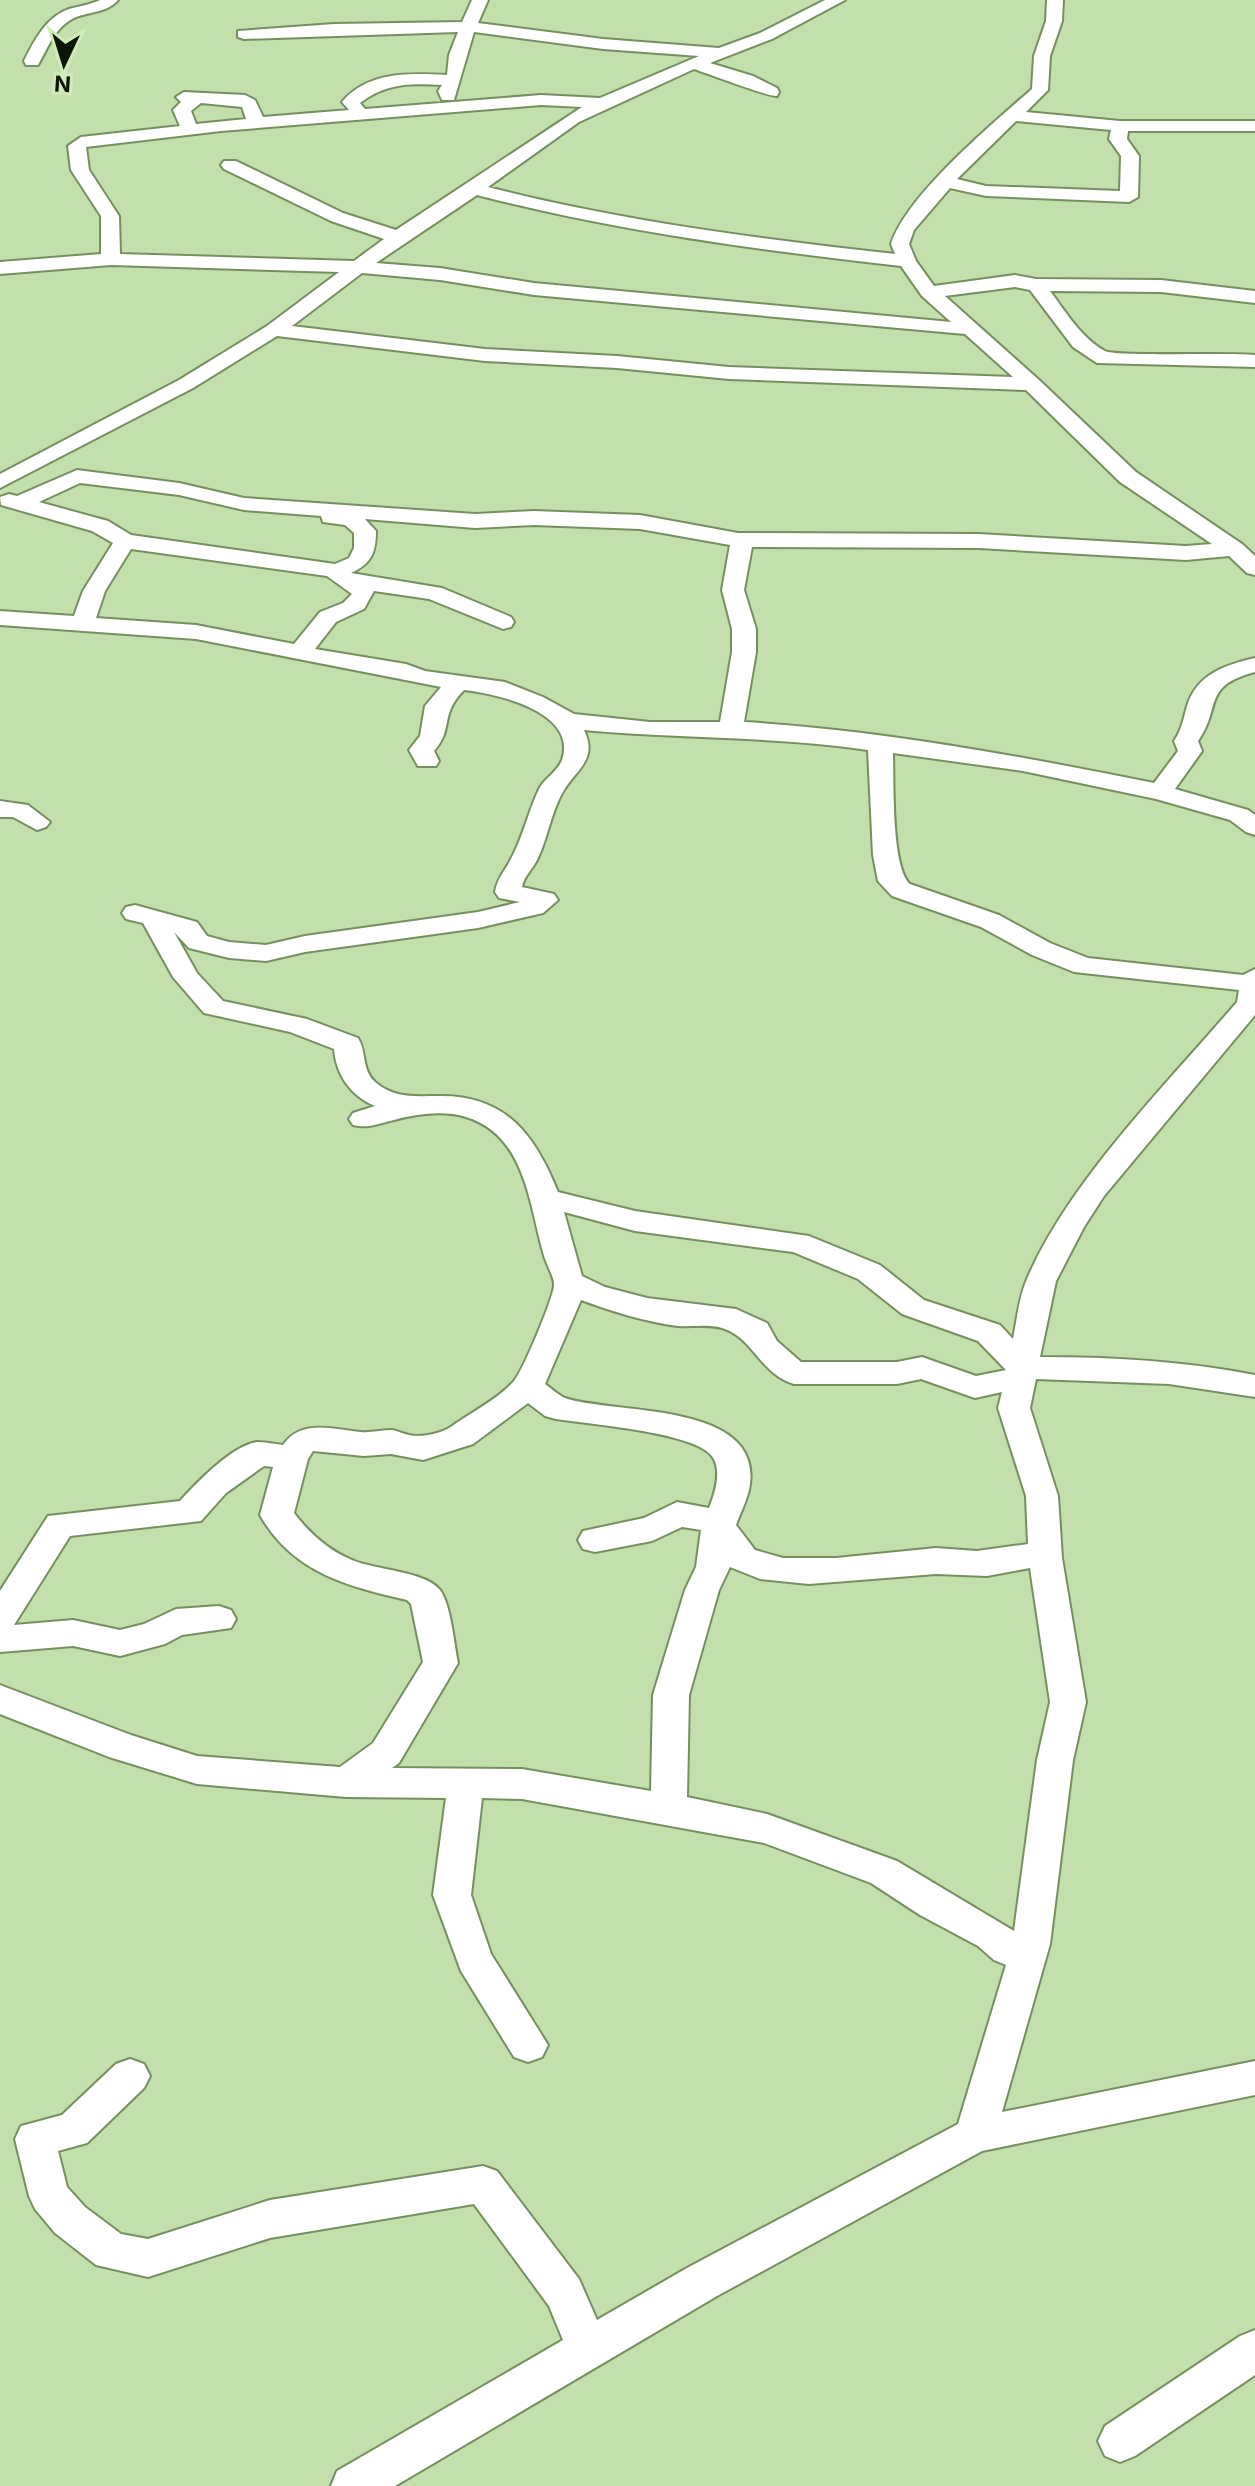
<svg xmlns="http://www.w3.org/2000/svg" width="1255" height="2486" viewBox="0 0 1255 2486" font-family="Inter,sans-serif">
	<rect width="100%" height="100%" fill="#c3dfab"/>
	<g fill="none" stroke-linecap="round" stroke-linejoin="round">
		<g stroke="#768f5f" stroke-width="4">
			<g id="minor">
				<path d="M 100,0 L 118,0 C 106,14 87,11 72,19 C 54,29 48,48 38,65 L 26,65 L 24,61 C 34,41 46,17 69,9 C 79,6 90,5 100,0 Z"/>
				<path d="M 472,0 L 488,0 L 478,23 L 603,39 L 719,48 L 760,33 L 825,0 L 845,0 L 772,39 L 710,63 L 753,76 L 777,88 L 779,92 L 777,96 C 769,97 709,74 694,69 L 579,122 L 488,187 C 620,221 759,239 895,254 L 891,244 C 907,195 991,125 1032,89 L 1034,56 L 1046,21 L 1047,0 L 1063,0 L 1062,21 L 1050,56 L 1048,90 L 1026,112 L 1120,121 L 1255,121 L 1255,131 L 1128,131 L 1127,139 L 1139,156 L 1138,197 L 1129,202 L 986,196 L 950,188 L 914,230 L 909,244 L 916,261 L 934,286 L 1015,275 L 1036,279 L 1161,280 L 1255,291 L 1255,303 L 1161,292 L 1050,291 C 1066,312 1081,338 1105,351 C 1117,357 1229,352 1255,355 L 1255,367 L 1097,363 L 1073,347 L 1030,290 L 1015,287 L 945,296 L 1039,380 L 1136,472 L 1242,544 L 1255,556 L 1255,575 L 1247,573 L 1229,556 L 1186,560 L 979,548 L 752,547 L 744,590 L 756,629 L 756,652 L 744,722 C 882,730 1019,756 1154,783 L 1178,751 L 1174,741 C 1182,729 1183,720 1187,706 C 1197,674 1225,665 1255,658 L 1255,672 C 1201,686 1222,708 1198,741 L 1202,751 L 1175,789 L 1248,810 L 1255,815 L 1255,835 L 1246,832 L 1230,820 L 1156,799 L 1023,771 L 893,753 C 894,781 891,867 910,884 L 999,915 L 1050,943 L 1088,958 L 1243,975 L 1255,969 L 1255,1015 L 1104,1196 L 1084,1227 L 1056,1281 L 1040,1357 C 1113,1357 1184,1361 1255,1375 L 1255,1397 L 1169,1384 L 1036,1379 L 1030,1408 L 1058,1496 L 1062,1558 L 1086,1702 L 1073,1760 L 1050,1944 L 1002,2112 L 1255,2061 L 1255,2095 L 982,2151 L 717,2296 L 395,2486 L 331,2486 L 337,2471 L 563,2340 L 549,2306 L 474,2204 L 270,2238 L 148,2277 L 96,2265 L 55,2233 L 35,2209 L 29,2196 L 15,2139 L 21,2126 L 62,2115 L 116,2064 L 130,2059 L 144,2064 L 150,2076 L 144,2088 L 87,2143 L 58,2151 L 67,2187 L 85,2207 L 121,2234 L 148,2239 L 270,2200 L 483,2166 L 497,2171 L 579,2279 L 597,2320 L 687,2268 L 958,2124 L 1006,1965 L 994,1960 L 978,1946 L 920,1915 L 871,1883 L 764,1843 L 522,1799 L 482,1798 L 471,1895 L 491,1954 L 548,2045 L 542,2057 L 528,2062 L 514,2057 L 461,1971 L 433,1895 L 446,1798 L 346,1797 L 197,1784 L 109,1757 L 0,1714 L 0,1685 L 131,1735 L 197,1756 L 340,1767 L 373,1743 L 423,1662 L 411,1604 L 407,1600 C 347,1586 293,1573 260,1515 L 273,1467 L 264,1466 L 226,1493 L 201,1521 L 70,1536 L 14,1625 L 73,1620 L 120,1630 L 144,1624 L 176,1609 L 219,1606 L 231,1610 L 236,1619 L 231,1628 L 182,1635 L 165,1644 L 120,1656 L 73,1646 L 0,1652 L 0,1591 L 48,1516 L 180,1501 C 196,1483 233,1445 257,1442 C 265,1442 275,1444 283,1445 C 302,1418 334,1430 361,1432 C 371,1433 382,1430 392,1430 C 398,1431 403,1434 409,1435 C 423,1438 444,1433 455,1424 C 474,1411 499,1398 514,1381 C 523,1371 552,1301 554,1286 C 555,1277 545,1263 543,1252 C 529,1203 525,1135 466,1117 C 444,1110 416,1114 394,1120 C 380,1123 368,1129 353,1125 L 349,1119 L 353,1113 L 375,1106 C 351,1096 336,1075 334,1049 L 290,1032 L 204,1013 L 173,977 L 143,923 L 126,919 L 122,913 L 126,907 L 135,905 L 197,922 L 207,936 L 229,942 L 266,945 L 305,936 L 478,912 L 520,902 L 499,898 L 495,892 C 497,878 505,871 511,859 C 523,837 528,812 539,789 C 544,779 558,771 562,760 C 578,712 498,694 464,690 C 439,715 454,729 434,751 L 439,761 L 436,766 L 418,766 L 409,750 L 420,736 L 425,706 L 441,687 L 196,639 L 0,625 L 0,611 L 74,616 L 83,591 L 113,543 L 92,531 L 1,505 L 0,497 L 9,494 L 17,496 L 77,470 L 179,483 L 244,498 L 475,514 L 534,511 L 640,515 L 738,533 L 979,534 L 1186,546 L 1212,544 L 1120,482 L 1026,390 L 729,379 L 617,368 L 485,361 L 277,336 L 193,388 L 0,488 L 0,474 L 179,380 L 267,326 L 339,272 L 111,265 L 0,274 L 0,262 L 101,254 L 101,216 L 71,170 L 68,146 L 81,137 L 180,126 L 173,110 L 181,102 L 176,97 L 184,92 L 245,95 L 255,100 L 263,117 L 349,110 L 342,102 C 368,71 410,73 447,75 L 449,55 L 458,32 L 244,39 L 238,37 L 238,31 L 334,24 L 462,22 ZM 474,32 L 603,49 L 699,56 L 600,98 L 541,95 L 365,109 L 360,103 C 385,83 411,83 442,85 L 438,91 L 442,100 L 454,100 ZM 201,103 L 242,107 L 246,119 L 196,124 L 191,111 ZM 541,105 L 582,107 L 396,230 L 343,213 L 236,161 L 224,161 L 221,165 L 224,169 L 331,221 L 384,239 L 354,261 L 120,254 L 119,216 L 89,170 L 86,147 L 221,131 ZM 1016,121 L 1111,130 L 1109,139 L 1121,156 L 1120,191 L 986,186 L 957,179 ZM 477,195 C 615,231 759,250 901,266 L 922,296 L 951,322 L 534,283 L 440,268 L 376,263 ZM 362,273 L 440,280 L 534,295 L 965,334 L 1013,377 L 729,367 L 617,356 L 485,349 L 292,326 ZM 80,483 L 179,495 L 244,510 L 321,516 L 323,522 L 345,525 L 354,533 L 354,548 L 349,558 L 335,564 L 131,535 L 108,521 L 39,502 ZM 365,519 L 475,528 L 534,525 L 640,529 L 730,545 L 722,590 L 732,629 L 732,652 L 720,722 L 650,722 L 574,714 L 543,697 L 505,682 L 425,671 L 406,664 L 315,649 L 336,622 L 364,609 L 374,591 L 429,599 L 503,629 L 511,627 L 514,622 L 511,617 L 442,588 L 351,573 C 371,564 376,553 376,531 ZM 131,549 L 327,576 L 352,594 L 343,603 L 320,612 L 294,644 L 196,625 L 96,618 L 105,591 ZM 584,730 C 679,739 773,736 868,750 L 873,855 L 878,881 L 892,896 L 981,927 L 1032,955 L 1074,972 L 1239,990 L 1237,1002 C 1167,1084 1069,1181 1027,1279 C 1019,1297 1017,1319 1013,1339 L 1000,1325 L 924,1300 L 880,1265 L 809,1236 L 635,1211 L 558,1192 C 535,1135 506,1095 439,1096 C 415,1096 395,1099 375,1082 C 361,1069 367,1052 358,1038 L 307,1019 L 223,1001 L 197,973 L 174,932 L 189,948 L 229,958 L 266,961 L 305,952 L 478,928 L 543,913 L 558,900 L 554,894 L 522,887 C 524,876 532,870 537,860 C 548,838 551,811 564,790 C 577,769 598,759 584,730 ZM 564,1212 L 635,1231 L 793,1252 L 858,1279 L 902,1314 L 978,1341 L 1006,1370 L 976,1376 L 922,1357 L 897,1362 L 801,1362 L 777,1341 L 767,1323 L 736,1309 L 647,1298 L 605,1287 L 582,1276 ZM 581,1300 C 611,1311 646,1322 678,1326 C 692,1327 708,1324 722,1328 C 753,1337 760,1374 794,1384 L 897,1384 L 921,1379 L 975,1398 L 1002,1392 L 998,1408 L 1026,1496 L 1028,1544 L 977,1551 L 936,1548 L 836,1558 L 783,1558 L 755,1550 L 736,1525 C 740,1514 746,1502 749,1490 C 768,1400 613,1415 565,1398 C 558,1395 551,1388 545,1384 ZM 528,1403 L 545,1416 L 556,1419 C 587,1424 692,1432 711,1455 C 723,1469 715,1493 709,1508 L 677,1502 L 644,1518 L 583,1531 L 578,1540 L 583,1549 L 595,1552 L 652,1541 L 682,1527 L 701,1530 L 696,1567 L 685,1590 L 653,1695 L 651,1791 L 522,1769 L 392,1768 L 399,1763 L 458,1663 C 454,1644 451,1605 440,1590 C 425,1571 375,1570 352,1560 C 328,1550 310,1534 294,1513 L 308,1459 L 313,1451 L 364,1456 L 391,1454 L 423,1460 L 473,1444 ZM 730,1567 L 760,1579 L 809,1584 L 936,1574 L 987,1576 L 1030,1568 L 1050,1702 L 1037,1760 L 1014,1931 L 897,1861 L 767,1814 L 687,1797 L 689,1695 L 719,1590 Z"/>
				<polygon points="0,801 28,805 50,822 46,827 37,830 13,817 0,817"/>
				<polygon points="1255,2330 1255,2375 1135,2456 1120,2462 1105,2456 1098,2441 1105,2426 1240,2336"/>
			</g>
		</g>
		<use href="#minor" fill="#fff" fill-rule="evenodd"/>
	</g>
	<g transform="translate(64 64) rotate(184)" stroke="#d0ecb8" stroke-width="6" paint-order="stroke">
	<path d="M0-6L14 30L0 20L-14 30Z" fill="#0c1504"/>
	<text y="-12" font-size="22" font-weight="bold" text-anchor="middle" fill="#0c1504">N</text>
	</g>
</svg>
